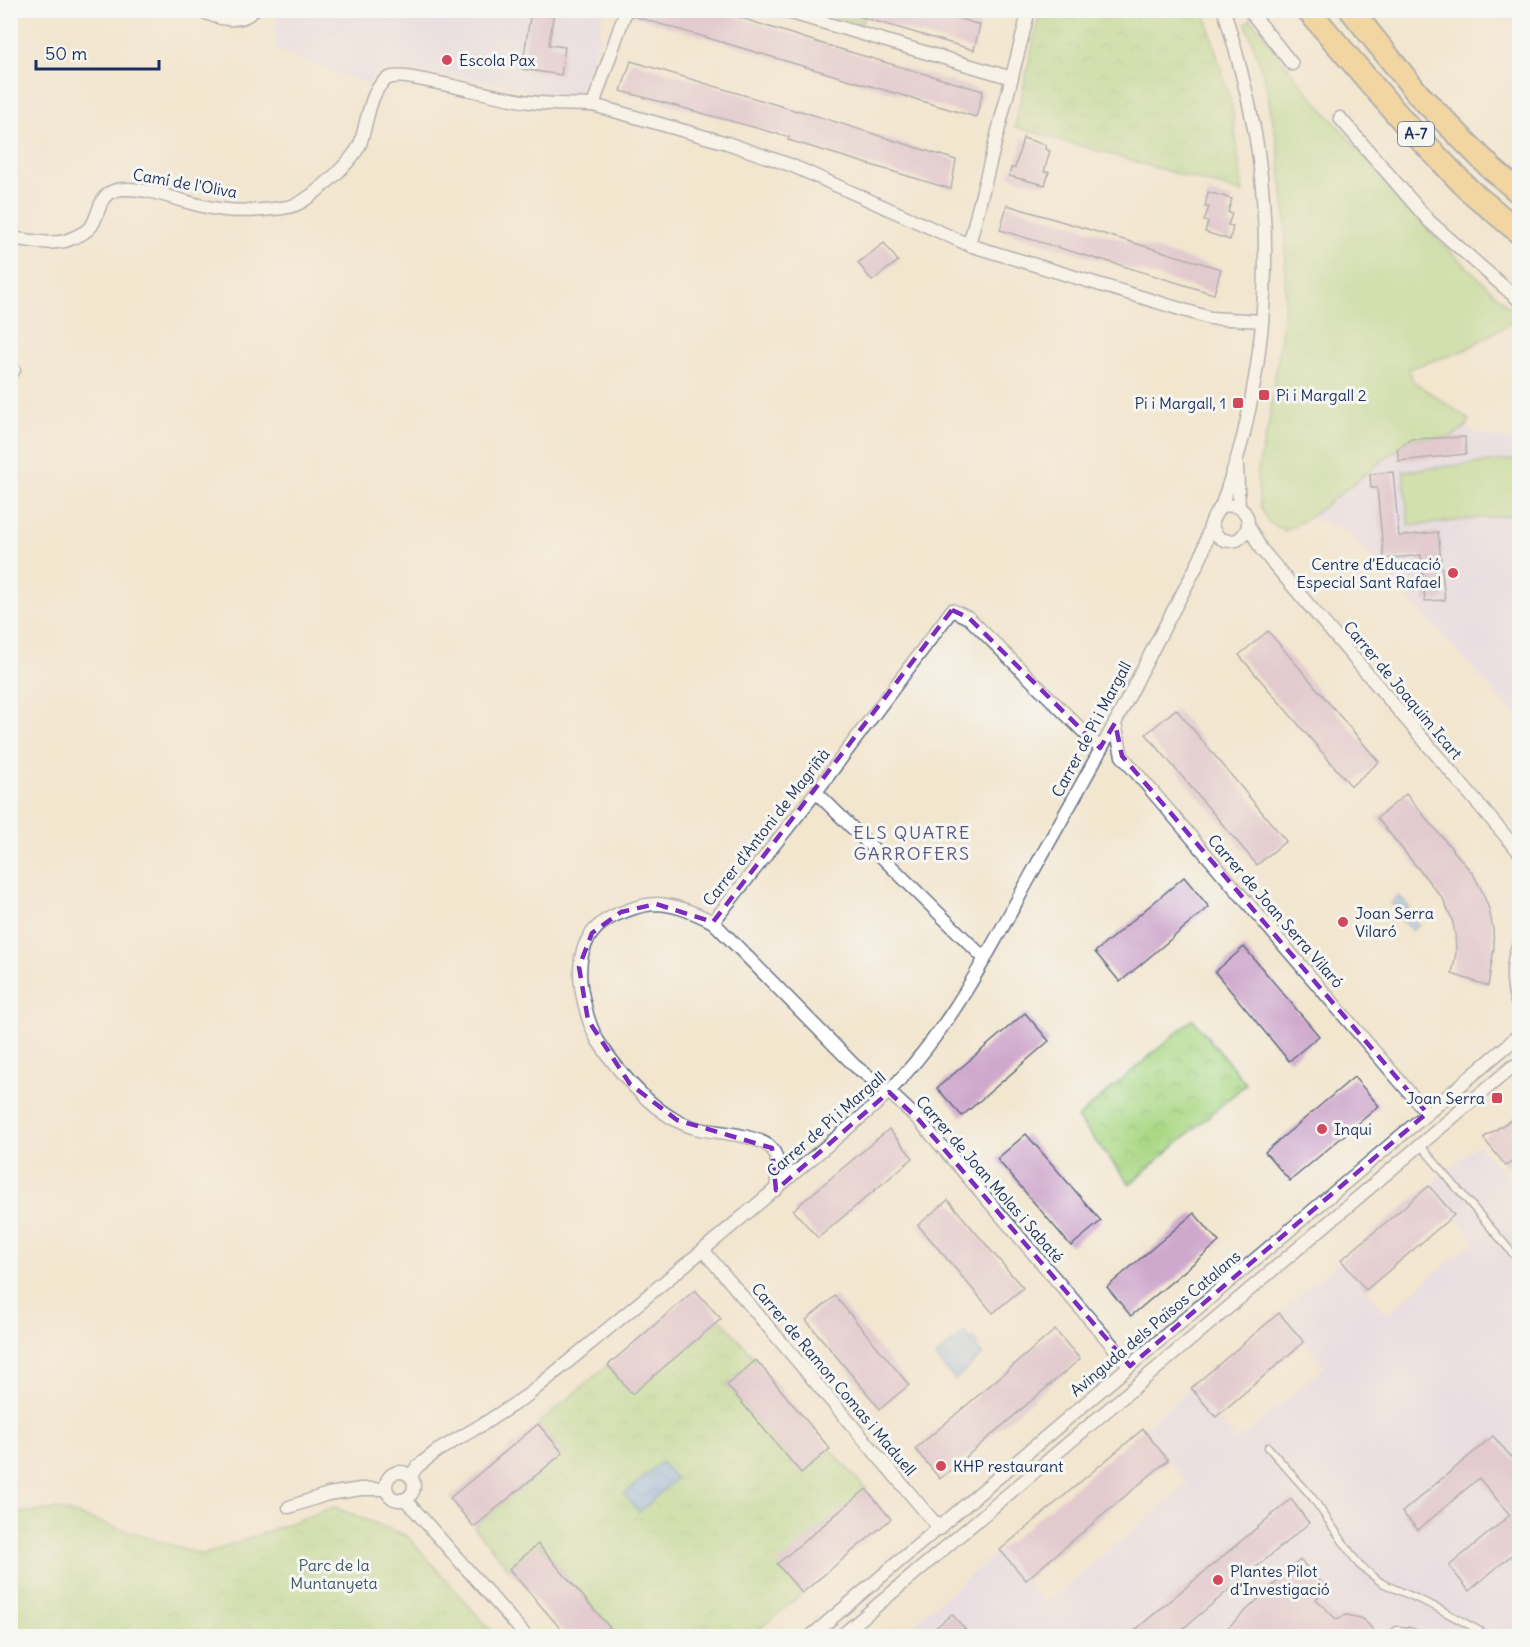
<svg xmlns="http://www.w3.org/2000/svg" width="1530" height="1647" viewBox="0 0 1530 1647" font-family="Delius,sans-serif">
	<defs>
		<pattern id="park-crowns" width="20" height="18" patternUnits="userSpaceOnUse" patternTransform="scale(1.5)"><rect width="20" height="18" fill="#aad885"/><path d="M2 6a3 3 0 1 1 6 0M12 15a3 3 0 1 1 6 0" fill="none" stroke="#92ba75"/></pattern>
		<pattern id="garden-dots" width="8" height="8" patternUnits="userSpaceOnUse" patternTransform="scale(1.5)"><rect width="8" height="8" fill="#aad885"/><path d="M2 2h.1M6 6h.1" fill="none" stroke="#92ba75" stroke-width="1.8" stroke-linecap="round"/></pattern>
		<pattern id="water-waves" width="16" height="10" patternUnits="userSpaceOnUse" patternTransform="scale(1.5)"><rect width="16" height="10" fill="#81b3ed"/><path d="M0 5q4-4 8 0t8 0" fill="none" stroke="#6992c3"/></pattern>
	</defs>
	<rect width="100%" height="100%" fill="#f6f6f2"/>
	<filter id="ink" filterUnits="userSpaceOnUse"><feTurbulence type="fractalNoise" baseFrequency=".0167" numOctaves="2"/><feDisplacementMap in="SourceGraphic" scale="12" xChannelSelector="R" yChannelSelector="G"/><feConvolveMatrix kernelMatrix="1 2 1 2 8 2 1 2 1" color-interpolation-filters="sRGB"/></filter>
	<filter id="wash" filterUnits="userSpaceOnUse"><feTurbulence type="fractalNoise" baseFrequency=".008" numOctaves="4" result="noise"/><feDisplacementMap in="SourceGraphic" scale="24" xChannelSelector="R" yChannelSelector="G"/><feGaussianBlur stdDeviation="1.35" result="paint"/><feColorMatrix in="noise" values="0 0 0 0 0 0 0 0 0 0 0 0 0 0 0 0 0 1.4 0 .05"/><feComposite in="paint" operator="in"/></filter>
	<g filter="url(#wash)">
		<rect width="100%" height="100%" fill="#f2e6cf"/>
		<g fill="#ded5f5">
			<polygon points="276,11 603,11 599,38 586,76 578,93 574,97 545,94 512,86 462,77 393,70 379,70 374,75 369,84 276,50"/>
			<polygon points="1465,428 1478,434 1519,442 1519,719 1347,531 1310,517 1411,439 1451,437"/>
			<polygon points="1478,1144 1519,1193 1519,1636 899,1636 1000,1550 1046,1604 1188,1483 1143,1429 1191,1388 1237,1441 1325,1367 1279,1313 1341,1260 1387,1314 1475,1240 1429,1186"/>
		</g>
		<g fill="#aad885" stroke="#628472" stroke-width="1.5">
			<polygon points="1251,19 1297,79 1411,211 1431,233 1519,316 1519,318 1465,350 1408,369 1413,381 1470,420 1465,428 1451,437 1411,439 1310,517 1285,531 1268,522 1260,505 1257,478 1261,454 1269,423 1285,304 1286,223 1278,147 1264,76 1246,24"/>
			<polygon points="1517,459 1520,480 1519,514 1409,526 1403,471"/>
		</g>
		<g fill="url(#park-crowns)" stroke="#628472" stroke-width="1.5">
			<polygon points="1040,11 1204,11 1232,107 1243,193 1015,127"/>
			<polygon points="1193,1019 1246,1084 1130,1184 1077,1118"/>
			<polygon points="721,1319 756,1360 727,1385 801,1472 830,1449 866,1489 778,1564 802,1594 751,1636 719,1636 707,1624 692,1636 609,1636 614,1632 539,1544 509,1569 474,1527 563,1453 538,1424 608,1365 632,1393"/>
			<polygon points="334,1507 407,1536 496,1636 11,1636 11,1514 58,1509 203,1555"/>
		</g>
		<polygon fill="url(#garden-dots)" stroke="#628472" stroke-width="1.5" points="811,11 865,11 862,25"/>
		<g fill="url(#water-waves)" stroke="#4e71a6" stroke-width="1.5">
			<polygon points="1399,896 1409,907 1407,910 1420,925 1412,931 1401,919 1403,915 1391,903"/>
			<polygon points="964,1332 971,1340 974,1337 978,1343 975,1346 983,1355 955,1380 935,1357"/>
			<polygon points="661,1462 676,1479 639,1512 624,1494"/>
		</g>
		<g id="blocks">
			<g fill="#cfa9cd">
				<polygon points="531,10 554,10 549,45 565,47 561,75 522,69"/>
				<polygon points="634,10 716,10 823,44 983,91 976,117 633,16"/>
				<polygon points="851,10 932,10 980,25 974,50 851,14"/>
				<polygon points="631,61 797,111 798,110 956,160 951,189 788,140 789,137 621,91"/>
				<polygon points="1023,138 1046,145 1045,149 1050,151 1044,172 1049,172 1045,185 1009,176 1011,168 1015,168"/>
				<polygon points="1208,192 1232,199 1228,212 1232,214 1228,225 1233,226 1230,240 1205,232 1208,222 1204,221 1209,207 1205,207"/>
				<polygon points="1007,205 1221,269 1214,294 1100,259 1100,260 1000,230"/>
				<polygon points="884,243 898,261 872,281 858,263"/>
				<polygon points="1465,437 1466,454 1399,461 1397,449 1411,439"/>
				<polygon points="1393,472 1399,536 1438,532 1445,600 1425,601 1421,555 1384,559 1377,488 1371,488 1370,474"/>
				<polygon points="1268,631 1379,762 1351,786 1239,655"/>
				<polygon points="1176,709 1286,841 1257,865 1146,734"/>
				<polygon points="1406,794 1473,874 1482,891 1489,909 1493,929 1494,948 1488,986 1452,974 1456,953 1455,933 1452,919 1443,899 1377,818"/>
				<polygon points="1184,877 1209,907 1120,982 1095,952"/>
				<polygon points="1244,947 1319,1036 1289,1061 1215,972"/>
				<polygon points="1025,1013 1049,1041 962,1116 937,1088"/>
				<polygon points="1354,1077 1379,1106 1290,1181 1265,1152"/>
				<polygon points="1520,1114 1520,1155 1506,1166 1483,1138"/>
				<polygon points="889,1129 913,1158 818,1238 793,1210"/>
				<polygon points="1026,1134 1101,1221 1071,1246 997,1159"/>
				<polygon points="1429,1186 1454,1215 1366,1290 1341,1260"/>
				<polygon points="948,1200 1023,1288 993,1313 918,1225"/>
				<polygon points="1194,1213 1219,1242 1131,1316 1107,1287"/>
				<polygon points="695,1290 721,1319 632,1394 608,1365"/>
				<polygon points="835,1296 909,1385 880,1409 806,1320"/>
				<polygon points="1279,1313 1304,1342 1216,1417 1191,1388"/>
				<polygon points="1055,1330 1080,1359 940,1479 915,1449"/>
				<polygon points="756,1360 830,1449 801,1473 727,1385"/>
				<polygon points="538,1424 563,1453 474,1527 450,1498"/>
				<polygon points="1143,1429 1168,1460 1026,1580 1000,1550"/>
				<polygon points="1493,1436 1520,1467 1520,1548 1469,1591 1449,1566 1510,1515 1479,1478 1418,1530 1402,1512"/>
				<polygon points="866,1489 891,1519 802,1593 777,1564"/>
				<polygon points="1291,1499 1309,1523 1174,1636 1128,1636"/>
				<polygon points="538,1544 617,1636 567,1636 509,1569"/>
				<polygon points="1300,1560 1327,1588 1316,1599 1336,1619 1347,1615 1361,1618 1370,1626 1376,1636 1219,1636"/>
				<polygon points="952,1614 971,1636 926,1636"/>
			</g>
		</g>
	</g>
	<g filter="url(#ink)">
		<use href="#blocks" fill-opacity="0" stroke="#666f86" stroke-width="1.5"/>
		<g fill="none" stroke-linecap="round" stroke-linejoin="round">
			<g stroke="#666f86" stroke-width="9">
				<g id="service">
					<polyline points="1421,1146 1520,1262"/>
					<polyline points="1268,1447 1312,1497 1359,1565 1382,1583 1436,1607 1489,1636"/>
					<polyline points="1390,1636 1397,1630 1409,1631 1422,1636"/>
				</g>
			</g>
			<g stroke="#666f86" stroke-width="15">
				<g id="minor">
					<path d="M 199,10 C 216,18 239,26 254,10"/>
					<polyline points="626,10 593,105 727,143 793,166 969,245 1210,318 1262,321"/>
					<polyline points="781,10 1012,78"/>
					<polyline points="1249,10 1292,64"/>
					<polyline points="1340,118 1429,221 1520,301"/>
					<path d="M 10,238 C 28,240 48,245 65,241 C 73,238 87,233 92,225 C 102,210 97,189 126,189 C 158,189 187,205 218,209 C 236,212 255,211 273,209 C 284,208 294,207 303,201 C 320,190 352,162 360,144 C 367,126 370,82 392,77 C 402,75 414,78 423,80 C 459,86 494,97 530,102 C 551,105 573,104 593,105"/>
					<polyline points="969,245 1029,10"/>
					<polyline points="10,370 14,370"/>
					<polyline points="1237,466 1239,507"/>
					<path d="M 1212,524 C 1215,538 1224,543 1237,540 C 1259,526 1245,499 1221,507"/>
					<polyline points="1248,525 1261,549 1520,853"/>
					<polyline points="1115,723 1122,756 1427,1113"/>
					<polyline points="816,792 985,959"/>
					<polyline points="713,922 855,1066 889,1092 919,1120 1130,1366"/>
					<path d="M 1520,942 C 1510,962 1511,989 1520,1010"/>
					<path d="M 776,1190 C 777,1177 781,1155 769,1146 C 752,1134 720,1133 699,1129 C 658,1120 620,1074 598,1041 C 591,1029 587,1016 584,1002 C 574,961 581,925 626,911 C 636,907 646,904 657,904 C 677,905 696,913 713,922 L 816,792 L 952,610 L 969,618 L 1100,748"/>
					<polyline points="703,1250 940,1529"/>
					<circle cx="400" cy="1486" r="14"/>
					<path d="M 411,1475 L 418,1466 L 437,1451 L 485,1423 L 528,1395 L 703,1250 L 873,1107 C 945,1040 985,959 1031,875 C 1059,824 1088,774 1115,723 C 1132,691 1148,658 1165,626 C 1177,603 1190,580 1201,557 C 1207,542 1209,518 1221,507 C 1229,483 1238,458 1244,433 C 1266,343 1271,244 1258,152 C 1251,104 1238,57 1224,10"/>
					<polyline points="405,1499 526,1636"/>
					<polyline points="289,1507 328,1494 361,1489 386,1489"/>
					<polyline points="811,1636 1508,1045 1520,1033"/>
					<polyline points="841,1636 1512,1067 1520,1063"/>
				</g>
			</g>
			<g stroke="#666f86" stroke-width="26">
				<g id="motorway">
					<polyline points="1308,10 1403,121 1469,190 1520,233"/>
					<polyline points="1351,10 1419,95 1491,168 1520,193"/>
				</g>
			</g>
			<use href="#service" stroke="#fff" stroke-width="6"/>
			<use href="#minor" stroke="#fff" stroke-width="12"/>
			<use href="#motorway" stroke="#f1c36a" stroke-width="22"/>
		</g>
	</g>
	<path d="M0 0H1530V1647H0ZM 952,610 L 969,618 L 1100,748 L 1115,723 L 1122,756 L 1427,1113 L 1130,1366 L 919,1120 L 889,1092 L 776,1190 L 772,1148 L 677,1120 L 630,1084 L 588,1020 L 579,967 L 592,933 L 621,912 L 656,904 L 713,922 Z" fill="#f2e6cf" fill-opacity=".55" fill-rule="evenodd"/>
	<path fill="none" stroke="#7b2cbf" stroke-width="4.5" stroke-dasharray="12 8" stroke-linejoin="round" d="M 952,610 L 969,618 L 1100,748 L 1115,723 L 1122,756 L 1427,1113 L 1130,1366 L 919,1120 L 889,1092 L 776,1190 L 772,1148 L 677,1120 L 630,1084 L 588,1020 L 579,967 L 592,933 L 621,912 L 656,904 L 713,922 Z"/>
	<g fill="#d1495b" stroke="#f6f6f2" stroke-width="2">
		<circle cx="447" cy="60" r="6"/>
		<rect x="1258" y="389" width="12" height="12" rx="3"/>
		<rect x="1232" y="397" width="12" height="12" rx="3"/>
		<circle cx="1453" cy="573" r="6"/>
		<circle cx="1343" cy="922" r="6"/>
		<rect x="1491" y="1092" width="12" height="12" rx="3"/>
		<circle cx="1322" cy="1129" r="6"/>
		<circle cx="941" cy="1466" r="6"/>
		<circle cx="1218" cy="1580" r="6"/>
	</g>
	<g text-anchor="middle" stroke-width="6" stroke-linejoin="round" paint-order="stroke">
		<rect fill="#f6f6f2" stroke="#5d6b8a" stroke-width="1.5" x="1398" y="122" width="36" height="24" rx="4.5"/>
		<g font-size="15" font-weight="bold" fill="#1b2f5e">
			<text x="1416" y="139">A-7</text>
		</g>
		<g font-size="16" fill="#1b2f5e" stroke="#f6f6f2" text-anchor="start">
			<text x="459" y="66">Escola Pax</text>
			<text x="1276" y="401">Pi i Margall 2</text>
			<text x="1226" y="409" text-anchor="end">Pi i Margall, 1</text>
			<text x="1441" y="570" text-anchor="end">Centre d'Educació<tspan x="1441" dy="18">Especial Sant Rafael</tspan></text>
			<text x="1355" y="919">Joan Serra<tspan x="1355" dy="18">Vilaró</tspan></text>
			<text x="1485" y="1104" text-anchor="end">Joan Serra</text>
			<text x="1334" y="1135">Inqui</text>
			<text x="953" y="1472">KHP restaurant</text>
			<text x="1230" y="1577">Plantes Pilot<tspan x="1230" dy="18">d'Investigació</tspan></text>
		</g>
		<g font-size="16" fill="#1b2f5e" stroke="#f6f6f2">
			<text transform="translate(185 183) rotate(10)" y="6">Camí de l'Oliva</text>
			<text transform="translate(1403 690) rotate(50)" y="6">Carrer de Joaquim Icart</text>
			<text transform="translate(1091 729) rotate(-62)" y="6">Carrer de Pi i Margall</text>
			<text transform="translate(766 827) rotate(-52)" y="6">Carrer d'Antoni de Magriñà</text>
			<text transform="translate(1276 911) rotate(49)" y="6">Carrer de Joan Serra Vilaró</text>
			<text transform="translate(826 1124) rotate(-41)" y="6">Carrer de Pi i Margall</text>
			<text transform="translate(990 1179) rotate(49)" y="6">Carrer de Joan Molas i Sabaté</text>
			<text transform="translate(1155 1323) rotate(-40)" y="6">Avinguda dels Països Catalans</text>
			<text transform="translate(834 1379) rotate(50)" y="6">Carrer de Ramon Comas i Maduell</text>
		</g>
		<g font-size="16" fill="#3f5968" stroke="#f6f6f2">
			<text x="334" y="1571">Parc de la<tspan x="334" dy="18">Muntanyeta</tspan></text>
		</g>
		<g font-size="18" letter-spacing="1.5" fill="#5a5a85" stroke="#f6f6f2">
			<text x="912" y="839">ELS QUATRE<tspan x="912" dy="21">GARROFERS</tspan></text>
		</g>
	</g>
	<rect width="1530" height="1647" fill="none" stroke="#f6f6f2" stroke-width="36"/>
	<path d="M36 60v9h123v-9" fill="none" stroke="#1b2f5e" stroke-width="3"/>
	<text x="45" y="60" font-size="18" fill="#1b2f5e" stroke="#f6f6f2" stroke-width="4.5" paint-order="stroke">50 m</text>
</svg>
